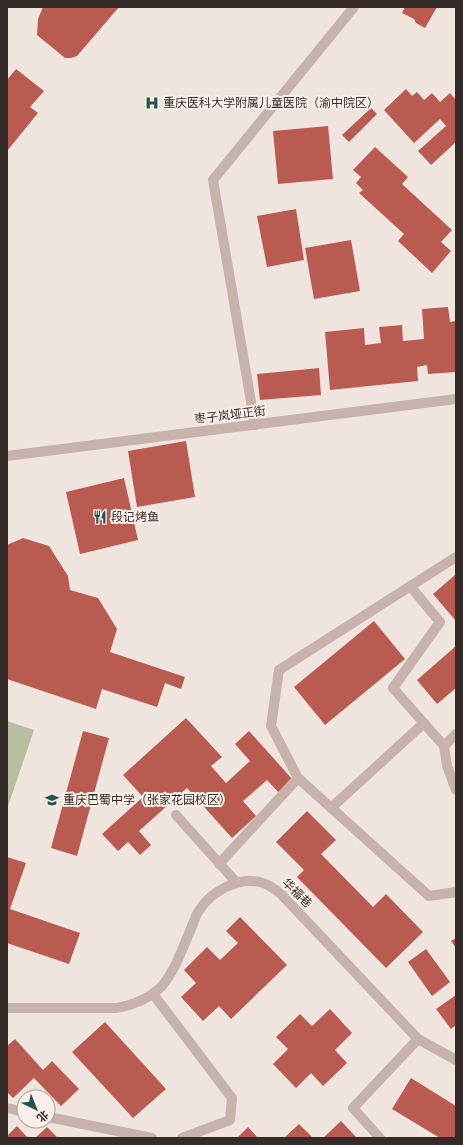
<svg xmlns="http://www.w3.org/2000/svg" width="463" height="1145" viewBox="0 0 463 1145" font-family="'Fira Sans','Noto Sans SC',sans-serif">
	<rect width="100%" height="100%" fill="#f0e5de"/>
	<polygon fill="#b8be9f" points="7,721 34,730 7,809"/>
	<g fill="#ba5b52">
		<polygon points="43,7 119,7 77,56 71,58 65,58 37,35 38,19"/>
		<polygon points="405,7 437,7 425,28 416,23 414,19 402,13"/>
		<polygon points="16,69 44,91 30,107 38,113 7,151 7,80"/>
		<polygon points="406,89 412,96 417,92 424,100 432,93 440,102 450,93 456,100 456,142 431,165 418,151 446,126 440,119 414,143 384,110"/>
		<polygon points="371,108 377,114 349,142 342,135"/>
		<polygon points="328,126 333,179 278,184 273,131"/>
		<polygon points="375,147 408,177 402,184 452,230 441,242 451,251 432,273 398,241 404,234 359,193 363,190 356,183 361,177 353,170"/>
		<polygon points="296,209 304,260 267,267 257,216"/>
		<polygon points="351,240 360,291 314,299 305,248"/>
		<polygon points="448,307 450,322 456,321 456,372 428,374 427,365 417,367 418,381 330,390 325,332 364,328 365,345 381,343 379,327 402,325 403,341 424,339 422,309"/>
		<polygon points="319,368 321,395 260,400 257,374"/>
		<polygon points="186,441 195,497 137,507 128,451"/>
		<polygon points="124,478 138,540 80,554 66,492"/>
		<polygon points="23,538 49,546 68,576 70,590 98,598 117,629 110,652 185,677 181,689 165,683 157,707 102,689 96,709 7,679 7,545"/>
		<polygon points="455,575 456,576 456,621 433,594"/>
		<polygon points="374,621 405,659 325,725 294,687"/>
		<polygon points="456,646 456,688 437,704 417,680"/>
		<polygon points="186,718 222,757 211,766 226,783 250,761 235,744 249,731 293,780 279,793 267,780 243,801 256,816 232,838 187,788 139,831 151,845 140,855 128,842 118,851 102,834 143,797 123,775"/>
		<polygon points="83,731 109,738 77,856 51,848"/>
		<polygon points="307,811 336,840 321,854 373,907 386,894 423,932 386,968 297,877 304,870 276,842"/>
		<polygon points="7,857 26,863 10,909 80,933 69,964 7,943"/>
		<polygon points="240,917 287,965 231,1019 219,1006 203,1021 181,997 196,983 184,970 207,947 220,960 238,943 226,931"/>
		<polygon points="456,938 456,948 451,941"/>
		<polygon points="426,949 450,982 432,996 408,962"/>
		<polygon points="456,995 456,1025 451,1029 436,1009"/>
		<polygon points="330,1009 352,1033 335,1050 347,1063 323,1086 311,1073 296,1088 273,1064 288,1049 276,1037 300,1014 312,1026"/>
		<polygon points="105,1022 166,1089 133,1118 72,1052"/>
		<polygon points="15,1039 43,1070 52,1061 79,1089 61,1106 34,1078 13,1098 7,1092 7,1046"/>
		<polygon points="411,1078 456,1106 456,1138 440,1138 392,1109"/>
		<polygon points="341,1121 357,1138 323,1138"/>
		<polygon points="299,1124 313,1138 284,1138"/>
		<polygon points="17,1126 28,1138 7,1138 7,1136"/>
		<polygon points="47,1127 58,1138 35,1138"/>
		<polygon points="248,1127 258,1138 237,1138"/>
	</g>
	<g fill="none" stroke-linecap="round" stroke-linejoin="round">
		<g stroke="#c7b3ab" stroke-width="10">
			<polyline points="456,557 279,670 271,726 298,778 429,896 456,892"/>
			<polyline points="410,586 440,622 393,688 444,746"/>
			<polyline points="456,734 444,746 447,766 456,790"/>
			<polyline points="331,808 424,723"/>
			<polyline points="176,815 236,882"/>
			<polyline points="219,864 298,778"/>
			<polyline points="153,994 232,1098 230,1120 182,1138"/>
			<polyline points="7,1108 24,1112"/>
			<polyline points="48,1117 152,1138"/>
			<polyline points="380,1138 353,1108 418,1039"/>
		</g>
		<g stroke="#c7b3ab" stroke-width="10">
			<polyline points="255,425 213,180 354,7"/>
			<polyline points="7,456 456,399"/>
			<path d="M 7,1008 L 116,1008 C 134,1005 149,999 162,986 C 175,971 184,945 192,926 C 194,922 195,917 198,912 C 210,892 239,875 263,883 C 270,885 275,889 281,894 L 418,1039 L 456,1060"/>
		</g>
	</g>
	<defs>
		<g id="hospital-bare" transform="scale(1.08)"><path d="M-5-5h3v3.5h4V-5h3V5h-3V1.5h-4V5h-3Z" fill="#23534f" stroke="#f8efea" stroke-width="2.5" paint-order="stroke"/></g>
		<g id="restaurant-bare" transform="scale(1.08)"><path d="M-5-6h1v4h1v-4h1v4h1v-4h1v5L-1.5 .5V6h-2V.5L-5-1ZM5-6V6H3V1.5H1.5Q1.5-4 5-6Z" fill="#23534f" stroke="#f8efea" stroke-width="2.5" paint-order="stroke"/></g>
		<g id="school-bare" transform="scale(1.08)"><path d="M0-5L7-2L0 1L-7-2ZM-4 1L0 2.5L4 1V4Q0 6-4 4Z" fill="#23534f" stroke="#f8efea" stroke-width="2.5" paint-order="stroke"/></g>
	</defs>
	<g fill-rule="evenodd">
		<use href="#hospital-bare" x="152" y="103"/>
		<use href="#restaurant-bare" x="100" y="517"/>
		<use href="#school-bare" x="52" y="800"/>
	</g>
	<g text-anchor="middle" stroke-width="4" stroke-linejoin="round" paint-order="stroke">
		<g font-size="12" fill="#352b29" stroke="#f8efea" text-anchor="start">
			<text x="163" y="107">重庆医科大学附属儿童医院（渝中院区）</text>
			<text x="111" y="521">段记烤鱼</text>
			<text x="63" y="804">重庆巴蜀中学（张家花园校区）</text>
		</g>
		<g font-size="12" fill="#352b29" stroke="#f8efea">
			<text transform="translate(230 415) rotate(-7)" y="4">枣子岚垭正街</text>
			<text transform="translate(297 893) rotate(44)" y="4">华福巷</text>
		</g>
	</g>
	<rect width="463" height="1145" fill="none" stroke="#352b29" stroke-width="16"/>
	<g transform="translate(36 1109) rotate(137)"><circle r="19" fill="#f8efea" stroke="#aaa19d"/>
	<path d="M0-3L7 15L0 10L-7 15Z" fill="#23534f"/>
	<text y="-6" font-size="11" font-weight="bold" text-anchor="middle" fill="#352b29">北</text>
	</g>
</svg>
